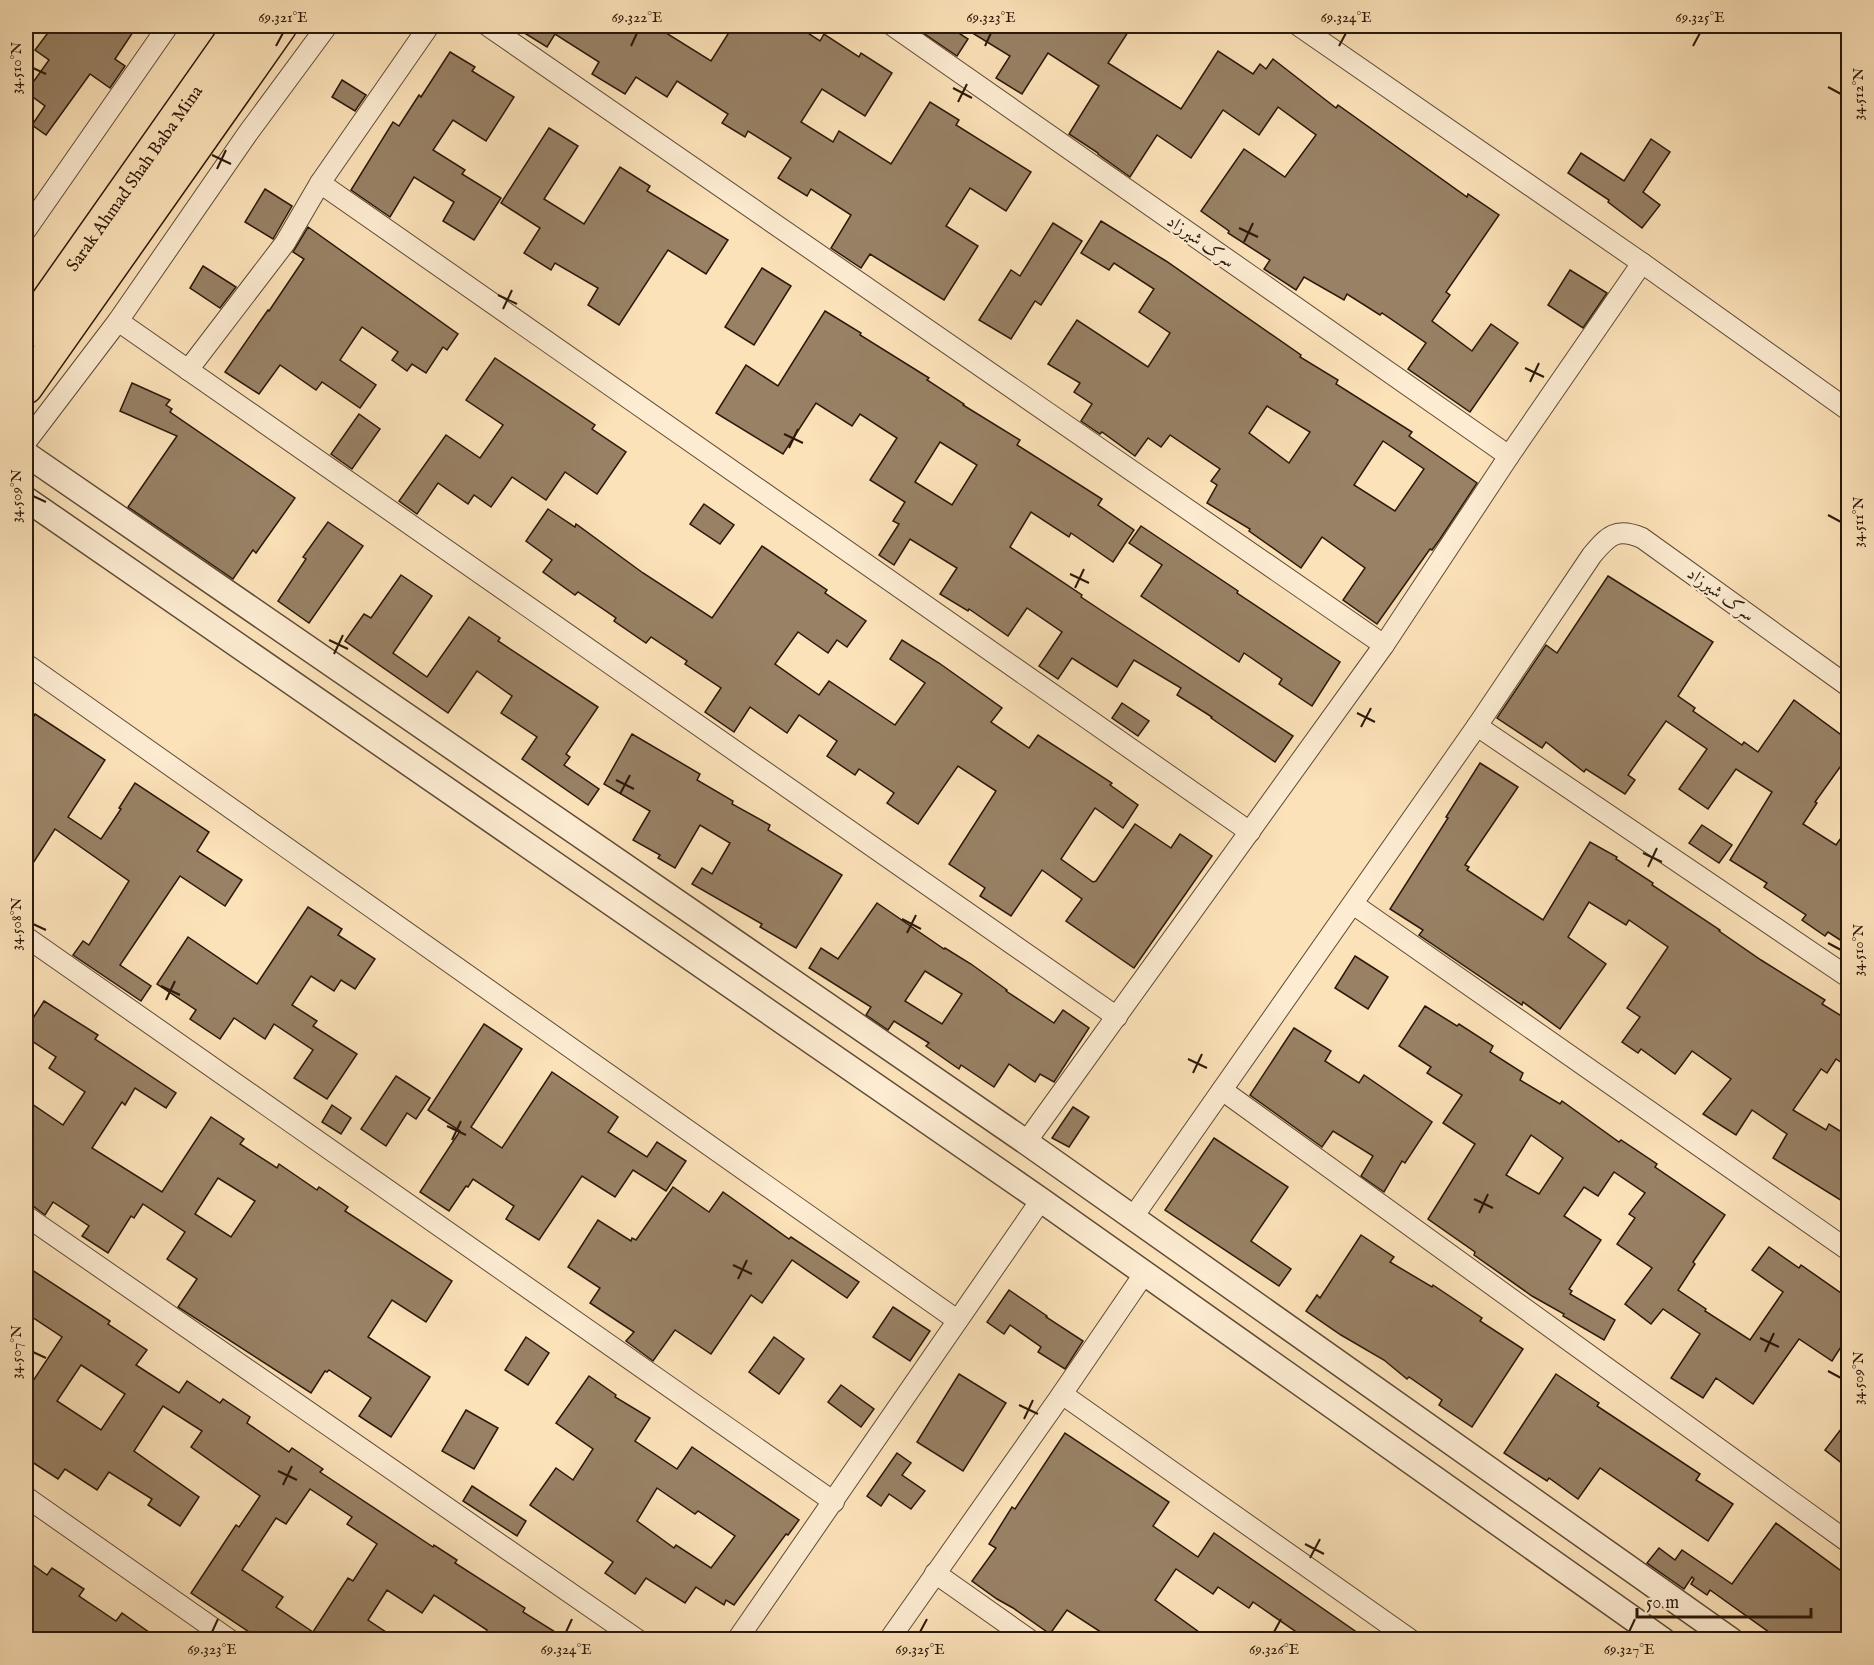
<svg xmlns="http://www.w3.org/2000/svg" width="1874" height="1665" viewBox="0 0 1874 1665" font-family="'IM FELL English',Amiri,serif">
	<rect width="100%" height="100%" fill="#fce2b9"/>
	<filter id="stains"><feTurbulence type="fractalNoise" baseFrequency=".00333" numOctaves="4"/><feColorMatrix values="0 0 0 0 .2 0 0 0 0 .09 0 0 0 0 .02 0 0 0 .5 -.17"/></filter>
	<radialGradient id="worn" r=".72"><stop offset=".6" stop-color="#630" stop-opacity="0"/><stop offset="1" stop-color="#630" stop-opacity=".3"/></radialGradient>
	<g fill="#988165" stroke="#2b1809" stroke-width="1.5" fill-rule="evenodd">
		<polygon points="53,26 137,26 115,59 125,66 110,88 90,74 46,135 32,125 45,106 26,92 49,60 35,50"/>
		<polygon points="513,26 655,26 711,61 733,26 797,26 820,41 824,34 859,57 861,53 892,73 865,116 822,89 801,122 833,142 839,131 891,164 930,102 959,120 956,125 1031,172 1006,211 970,188 946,226 978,246 944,300 870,254 861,268 831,248 851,215 811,189 807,196 778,178 791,158 748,131 745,137 722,123 728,114 677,81 667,97 636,77 625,94 592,74 599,62 555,34 547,47"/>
		<polygon points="913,26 948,26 968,39 957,56"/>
		<polygon points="961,26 1132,26 1108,63 1181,109 1218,51 1253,74 1260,64 1266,69 1273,59 1336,108 1338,105 1467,197 1468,194 1499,215 1446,292 1450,295 1432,321 1472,351 1491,324 1518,343 1470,412 1408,369 1426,343 1382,313 1380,315 1347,294 1344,300 1304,277 1296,290 1264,269 1270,260 1228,233 1229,231 1201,211 1244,149 1285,177 1316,135 1278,107 1259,135 1223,110 1191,158 1157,135 1130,177 1098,154 1098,153 1069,134 1099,86 1048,53 1022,94 996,78 1010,56"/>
		<polygon points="450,52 475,67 472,71 514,97 486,141 453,120 433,150 465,170 462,174 501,198 474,240 443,221 454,202 414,177 390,217 351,190 393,122 399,126 419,95 421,97"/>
		<polygon points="342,80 366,95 355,111 332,97"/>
		<polygon points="549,128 578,146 544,199 584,224 620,167 650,186 647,191 728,240 706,274 668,250 619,325 588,305 598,288 555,263 551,270 524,253 540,228 501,203"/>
		<polygon points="1651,139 1670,152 1643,192 1660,205 1642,228 1608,202 1609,200 1568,173 1581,153 1624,181"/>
		<polygon points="265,189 292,206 273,239 245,222"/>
		<path d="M 1101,221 L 1166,261 L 1301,355 L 1300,357 L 1338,380 L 1336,384 L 1412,432 L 1409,436 L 1477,483 L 1440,539 L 1432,550 L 1430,549 L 1377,624 L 1343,600 L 1365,568 L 1322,537 L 1301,568 L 1249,531 L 1250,529 L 1207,503 L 1217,485 L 1211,481 L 1220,469 L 1170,435 L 1161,447 L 1148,438 L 1135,456 L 1102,432 L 1100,434 L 1081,421 L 1092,404 L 1074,392 L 1080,383 L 1048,364 L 1077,320 L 1148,367 L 1170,333 L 1139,312 L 1154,289 L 1114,263 L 1109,270 L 1081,253 ZM 1267,406 L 1310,432 L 1289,463 L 1249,433 ZM 1383,441 L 1424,469 L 1395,511 L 1354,485 Z"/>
		<polygon points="1053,223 1082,241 1041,305 1035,301 1011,339 979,320 1011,270 1020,276"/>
		<polygon points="308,227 458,334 447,350 443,347 426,373 412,364 407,371 392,360 398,352 362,327 340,360 376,385 360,408 322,382 316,390 280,365 259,394 225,372 268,310 269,311 304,259 293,252"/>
		<polygon points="203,266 236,287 220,308 190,288"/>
		<polygon points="762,268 791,286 754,345 725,327"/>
		<polygon points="1570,270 1607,293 1583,328 1548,305"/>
		<path d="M 825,311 L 861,333 L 860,335 L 929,378 L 927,380 L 964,404 L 963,405 L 1020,440 L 1017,445 L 1102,499 L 1098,505 L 1134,530 L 1113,562 L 1071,533 L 1069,537 L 1031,512 L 1010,547 L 1082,595 L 1081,597 L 1111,617 L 1293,736 L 1275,762 L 1211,718 L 1212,717 L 1177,695 L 1181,688 L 1134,660 L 1117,687 L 1072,658 L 1058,679 L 1039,666 L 1062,632 L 1027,608 L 1008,636 L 969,609 L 968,611 L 940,594 L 957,568 L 910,539 L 894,565 L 879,555 L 899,524 L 893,521 L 905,502 L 870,480 L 897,438 L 860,414 L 852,426 L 816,403 L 783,454 L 716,413 L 746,365 L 778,386 ZM 940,442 L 977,465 L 952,505 L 915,482 Z"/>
		<polygon points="495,358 595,425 592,429 626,452 597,494 565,472 546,500 512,477 491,507 474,495 468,504 438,483 417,514 399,501 446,435 480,458 503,425 466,400"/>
		<polygon points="132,383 170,400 166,405 172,409 170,412 295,498 256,553 253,550 233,579 128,507 177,436 120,411"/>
		<polygon points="359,414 380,429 352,469 331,454"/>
		<polygon points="704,504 734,525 720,544 690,524"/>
		<polygon points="548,509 575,527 576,524 643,573 712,618 762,546 827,590 825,593 866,621 847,647 837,640 828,653 798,632 775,664 819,695 829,681 895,725 925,683 890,659 902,640 939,663 1002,708 991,722 1029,748 1038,735 1112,783 1110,785 1138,805 1123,828 1095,808 1061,859 1093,882 1096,881 1135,824 1171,848 1180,834 1212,856 1134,968 1066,921 1082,899 1042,870 1011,916 980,896 985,888 949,864 996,791 958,766 918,824 887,803 894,793 859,769 855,775 827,756 837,741 799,715 787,733 750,707 734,732 705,712 721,688 685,664 687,661 651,637 646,643 614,621 616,618 578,592 575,595 543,572 552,560 526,541"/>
		<polygon points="328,522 363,546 309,623 278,601 306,559 303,557"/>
		<polygon points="1141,526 1238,591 1237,593 1340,662 1312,706 1279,684 1282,679 1244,653 1239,662 1141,596 1162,565 1129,543"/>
		<polygon points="401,575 432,596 393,653 427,677 469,617 500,638 498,641 598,707 566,754 570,757 564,765 599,789 588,805 522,759 537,737 501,713 512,696 477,671 448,713 345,641 364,614 371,618"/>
		<polygon points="1608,576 1713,642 1678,696 1695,708 1693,711 1742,745 1744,742 1758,752 1794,700 1848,740 1848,756 1815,802 1817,803 1803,824 1836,845 1848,828 1848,945 1828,932 1825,936 1802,920 1806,915 1764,887 1767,883 1730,860 1772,792 1736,769 1708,809 1679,789 1707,749 1666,721 1628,775 1635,780 1625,794 1586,769 1584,772 1546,742 1542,748 1497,718 1546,645 1557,653"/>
		<polygon points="1122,703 1149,721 1138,736 1112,718"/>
		<polygon points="35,714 105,760 68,817 101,839 121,809 119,808 135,783 209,832 197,851 242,880 225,906 180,876 120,965 151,986 141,1001 73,955 83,941 89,945 129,881 55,829 26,874 26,729"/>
		<polygon points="632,734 700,774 697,780 733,801 732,804 770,825 768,830 842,875 796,948 760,927 762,924 692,884 702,868 712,874 730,843 700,825 675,868 658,858 660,855 633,840 650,811 604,784"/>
		<polygon points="1480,763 1518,787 1465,865 1469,867 1467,870 1543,920 1590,842 1617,857 1616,859 1653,883 1652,885 1720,930 1719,931 1761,960 1825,1000 1822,1004 1848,1020 1848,1067 1836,1059 1827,1073 1821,1069 1793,1110 1826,1130 1829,1124 1848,1136 1848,1191 1842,1201 1773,1158 1787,1134 1752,1110 1736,1135 1703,1114 1731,1079 1692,1051 1675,1074 1641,1049 1638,1053 1622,1042 1640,1017 1627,1008 1668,947 1629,920 1626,925 1589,902 1568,937 1606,964 1560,1029 1523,1002 1522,1005 1419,935 1423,930 1390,909 1448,818 1446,817"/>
		<polygon points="1702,825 1732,845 1719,863 1689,843"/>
		<path d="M 877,903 L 944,949 L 945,948 L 971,964 L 1007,990 L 1006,991 L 1054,1023 L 1063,1010 L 1089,1028 L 1054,1082 L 1040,1074 L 1035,1082 L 1009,1064 L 994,1087 L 961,1065 L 959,1069 L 926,1046 L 929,1043 L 894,1021 L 888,1030 L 866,1015 L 871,1007 L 809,968 L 821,948 L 838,959 ZM 925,971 L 962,994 L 942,1024 L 905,1001 Z"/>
		<polygon points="308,907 342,929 338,935 375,959 355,989 341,980 334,991 311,976 292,1005 317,1021 313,1026 357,1054 327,1099 294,1078 313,1050 274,1024 265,1039 234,1018 220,1039 190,1019 196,1010 157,984 188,937 257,984"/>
		<polygon points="1355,956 1388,977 1368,1009 1335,988"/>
		<path d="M 44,1001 L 98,1035 L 95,1039 L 176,1093 L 166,1108 L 135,1088 L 125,1105 L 122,1102 L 92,1148 L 162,1192 L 211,1117 L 244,1139 L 240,1144 L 277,1168 L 279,1164 L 317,1190 L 319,1187 L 348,1207 L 345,1211 L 452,1281 L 426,1322 L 392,1300 L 368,1337 L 430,1377 L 391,1437 L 359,1416 L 371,1398 L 329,1370 L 327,1372 L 325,1371 L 311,1393 L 178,1307 L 197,1279 L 167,1259 L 185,1232 L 143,1204 L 134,1218 L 131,1216 L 108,1253 L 82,1236 L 89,1226 L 53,1202 L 45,1215 L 33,1206 L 26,1204 L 26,1100 L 63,1125 L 85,1092 L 49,1068 L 56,1057 L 26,1037 L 26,1029 ZM 218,1178 L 255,1201 L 231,1237 L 195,1214 Z"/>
		<path d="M 1425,1006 L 1457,1026 L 1459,1024 L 1493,1046 L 1490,1052 L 1523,1073 L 1520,1080 L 1560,1104 L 1562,1101 L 1619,1142 L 1621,1140 L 1657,1164 L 1655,1167 L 1725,1215 L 1693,1262 L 1695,1264 L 1678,1290 L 1706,1309 L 1705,1311 L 1750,1340 L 1783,1292 L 1752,1270 L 1769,1247 L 1799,1268 L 1801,1265 L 1848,1298 L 1848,1336 L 1832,1361 L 1799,1339 L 1753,1404 L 1716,1378 L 1703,1398 L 1671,1378 L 1700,1334 L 1663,1309 L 1651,1324 L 1625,1304 L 1652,1268 L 1617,1244 L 1635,1218 L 1629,1214 L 1645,1193 L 1614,1172 L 1598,1196 L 1584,1187 L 1564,1216 L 1601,1240 L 1569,1289 L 1572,1291 L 1570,1294 L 1615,1320 L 1604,1340 L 1563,1316 L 1564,1314 L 1532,1296 L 1474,1255 L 1475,1252 L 1428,1219 L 1475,1144 L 1443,1123 L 1462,1095 L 1427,1073 L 1431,1067 L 1399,1046 ZM 1531,1135 L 1563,1158 L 1539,1194 L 1506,1175 Z"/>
		<polygon points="484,1024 522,1049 471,1127 502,1148 552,1072 618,1117 608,1132 647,1157 657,1142 686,1161 666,1191 633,1170 615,1197 582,1176 539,1240 506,1219 514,1206 473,1179 468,1187 466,1186 449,1211 420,1192 460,1131 428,1110"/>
		<polygon points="1294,1028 1331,1051 1325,1061 1359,1083 1364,1075 1432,1122 1405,1163 1402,1161 1384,1192 1361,1176 1373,1156 1333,1131 1322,1147 1250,1095"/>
		<polygon points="396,1076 430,1098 416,1119 407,1113 386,1146 361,1129"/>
		<polygon points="332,1105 351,1118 341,1134 322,1122"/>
		<polygon points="1073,1107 1089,1117 1069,1147 1052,1138"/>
		<polygon points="1214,1138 1288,1187 1251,1241 1291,1269 1279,1286 1165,1210"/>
		<polygon points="673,1187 709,1212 723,1192 789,1239 791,1237 859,1282 847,1298 792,1260 762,1303 751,1295 711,1354 675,1330 653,1361 626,1341 634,1332 590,1303 600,1288 568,1267 598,1220 631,1241 632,1238 636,1240"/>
		<polygon points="1361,1235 1394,1257 1390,1262 1432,1287 1433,1285 1482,1318 1480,1321 1523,1349 1472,1427 1439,1405 1442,1400 1409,1377 1407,1379 1384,1360 1341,1335 1306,1311 1317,1295 1320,1298"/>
		<path d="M 26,1266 L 110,1321 L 108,1324 L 147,1350 L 136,1365 L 179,1393 L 187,1381 L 220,1403 L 223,1399 L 250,1417 L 247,1423 L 289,1452 L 292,1448 L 323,1469 L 320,1472 L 433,1547 L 434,1545 L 457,1560 L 455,1563 L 525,1608 L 523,1612 L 568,1640 L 481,1640 L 487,1630 L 434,1595 L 422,1613 L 387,1590 L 368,1620 L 398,1640 L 261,1640 L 191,1593 L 236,1525 L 239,1527 L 260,1496 L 191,1447 L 202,1431 L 163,1406 L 134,1451 L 199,1497 L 180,1526 L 148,1505 L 152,1499 L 109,1472 L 97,1490 L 65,1469 L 58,1479 L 26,1458 L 26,1376 L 33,1381 L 62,1337 L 26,1313 ZM 81,1365 L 125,1394 L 101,1430 L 57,1401 ZM 310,1489 L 352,1517 L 347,1524 L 377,1544 L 353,1581 L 348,1578 L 313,1632 L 276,1607 L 283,1597 L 242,1570 L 276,1518 L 286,1524 Z"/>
		<polygon points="1009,1290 1047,1316 1046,1317 1083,1341 1065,1369 1038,1352 1041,1347 1010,1325 1004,1334 987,1322"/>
		<polygon points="893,1307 930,1331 910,1361 873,1337"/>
		<polygon points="526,1337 549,1353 528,1385 505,1370"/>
		<polygon points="774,1337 804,1359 779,1394 749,1372"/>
		<polygon points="959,1374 1006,1403 963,1471 917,1442"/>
		<polygon points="1556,1374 1599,1403 1597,1406 1700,1474 1696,1480 1733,1504 1708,1541 1600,1468 1578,1499 1549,1478 1547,1481 1504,1453"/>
		<path d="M 589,1376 L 616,1395 L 615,1397 L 650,1418 L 635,1441 L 677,1469 L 692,1447 L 799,1520 L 788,1535 L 786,1534 L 734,1605 L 726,1600 L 724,1605 L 696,1587 L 685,1603 L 646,1578 L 635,1594 L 605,1573 L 613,1562 L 530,1505 L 556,1468 L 573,1480 L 593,1449 L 556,1423 ZM 657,1488 L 695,1514 L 698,1511 L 735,1536 L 711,1568 L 676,1545 L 674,1548 L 637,1521 Z"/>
		<polygon points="841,1385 874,1409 861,1427 828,1402"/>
		<polygon points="466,1410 498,1428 474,1469 442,1451"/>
		<polygon points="1848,1420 1848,1468 1825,1450"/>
		<polygon points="1065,1433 1169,1502 1153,1526 1198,1557 1214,1533 1368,1640 1308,1640 1253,1602 1249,1608 1218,1587 1213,1594 1176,1569 1155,1600 1210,1640 1113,1640 1067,1610 1050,1634 1013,1608 997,1599 972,1581 996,1548 989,1544 1012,1507 1015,1509"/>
		<polygon points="897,1453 911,1463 902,1475 925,1491 911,1509 889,1494 881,1506 867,1496"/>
		<polygon points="472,1486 526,1521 517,1536 463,1501"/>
		<polygon points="1776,1523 1848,1576 1848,1629 1842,1640 1780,1640 1710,1590 1707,1595 1691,1584 1694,1579 1692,1577 1684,1589 1647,1563 1659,1548 1675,1560 1682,1550 1732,1584"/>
		<polygon points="26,1560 47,1575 52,1568 84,1589 79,1596 116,1621 122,1613 160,1640 26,1640"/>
	</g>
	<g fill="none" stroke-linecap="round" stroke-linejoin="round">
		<g stroke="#5f4a35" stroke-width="22">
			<g id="minor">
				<polyline points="488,26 1384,645"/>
				<polyline points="893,26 1509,456"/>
				<polyline points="1299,26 1642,263 1848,410"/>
				<polyline points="320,183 1250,832"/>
				<polyline points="26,230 168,26"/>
				<polyline points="118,321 1117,1017"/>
				<polyline points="188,370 285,243 320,183 429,26"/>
				<polyline points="26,442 118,321 248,133 327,26"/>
				<polyline points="26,664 957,1320"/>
				<polyline points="1477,726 1848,977"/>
				<polyline points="1353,904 1848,1250"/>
				<polyline points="26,937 834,1502"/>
				<polyline points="1222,1090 1848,1542"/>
				<polyline points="1026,1142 1384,645 1509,456 1642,263"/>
				<polyline points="26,1216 638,1640"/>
				<path d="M 1133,1217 L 1477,726 L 1592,555 C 1608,536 1616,527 1642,538 L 1848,686"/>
				<polyline points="1144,1274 1062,1394 1411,1640"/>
				<polyline points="26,1497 230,1640"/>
				<polyline points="935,1573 1030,1640"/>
				<polyline points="737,1640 1041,1200"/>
				<polyline points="889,1640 1062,1394"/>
			</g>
		</g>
		<g stroke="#5f4a35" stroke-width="27">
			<g id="tertiary">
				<polyline points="26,454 1026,1142 1731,1640"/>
				<polyline points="26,499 1041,1200 1663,1640"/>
			</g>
		</g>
		<g stroke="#2b1809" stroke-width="36">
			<g id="trunk">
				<path id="s1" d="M 26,332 L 241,26"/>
				<polyline points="26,387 280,26"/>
			</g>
		</g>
		<use href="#minor" stroke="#fdecd2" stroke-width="20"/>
		<use href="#tertiary" stroke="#fdecd2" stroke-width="24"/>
		<use href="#trunk" stroke="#fce2b9" stroke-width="33"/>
	</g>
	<path fill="none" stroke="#2b1809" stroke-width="2" d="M 276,46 L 283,33M 631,46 L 637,33M 985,46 L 991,33M 1339,46 L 1346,33M 1693,46 L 1700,33M 33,68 L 46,74M 1828,87 L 1841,94M 953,88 L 972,98M 958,102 L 967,84M 212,155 L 231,164M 217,169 L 226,150M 1239,228 L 1258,237M 1244,242 L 1253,223M 498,295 L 517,304M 503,309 L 512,290M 1525,368 L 1544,377M 1530,382 L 1539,363M 784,434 L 803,443M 789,448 L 798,429M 33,496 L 46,502M 1828,515 L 1841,522M 1070,574 L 1089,583M 1075,588 L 1084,569M 329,640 L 348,649M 334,654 L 343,635M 1357,713 L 1375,722M 1361,727 L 1371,708M 616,780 L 634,789M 620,794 L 630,775M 1643,853 L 1662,862M 1648,867 L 1657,848M 902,919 L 921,929M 33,924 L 46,930M 907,933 L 916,915M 1828,943 L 1841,950M 161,986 L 180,995M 166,1000 L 175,981M 1188,1059 L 1207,1068M 1193,1073 L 1202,1054M 447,1126 L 466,1135M 452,1140 L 461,1121M 1474,1199 L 1493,1208M 1479,1213 L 1488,1194M 733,1265 L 752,1274M 738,1279 L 747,1260M 1760,1338 L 1779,1347M 33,1352 L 46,1358M 1765,1352 L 1774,1333M 1828,1371 L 1841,1378M 1019,1405 L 1038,1414M 1024,1419 L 1033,1400M 278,1471 L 297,1480M 283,1485 L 292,1466M 1305,1544 L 1324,1554M 1310,1558 L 1320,1539M 212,1632 L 218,1619M 566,1632 L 572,1619M 920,1632 L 927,1619M 1274,1632 L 1281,1619M 1629,1632 L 1635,1619"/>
	<g text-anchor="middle" stroke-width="4.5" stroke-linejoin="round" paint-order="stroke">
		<g font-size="18" fill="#2b1809" stroke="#fdecd2">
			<text dy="6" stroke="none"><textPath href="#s1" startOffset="188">Sarak Ahmad Shah Baba Mina</textPath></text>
			<text transform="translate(1201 241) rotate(35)" y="6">سرک شیرزاد</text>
			<text transform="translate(1721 594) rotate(36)" y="6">سرک شیرزاد</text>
		</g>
	</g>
	<rect width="1874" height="1665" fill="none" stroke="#fce2b9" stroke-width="66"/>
	<path d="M1637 1608v9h174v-9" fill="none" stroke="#2b1809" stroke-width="3"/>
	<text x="1646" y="1608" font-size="18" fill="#2b1809" stroke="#fdecd2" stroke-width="4.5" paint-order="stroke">50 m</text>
	<rect x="33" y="33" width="1808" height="1599" fill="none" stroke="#2b1809" stroke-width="2"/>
	<g font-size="15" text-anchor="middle" fill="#2b1809">
		<text x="283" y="22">69.321°E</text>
		<text x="637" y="22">69.322°E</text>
		<text x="991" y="22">69.323°E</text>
		<text x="1346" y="22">69.324°E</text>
		<text x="1700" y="22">69.325°E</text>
		<text transform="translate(16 68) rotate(-90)" y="5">34.510°N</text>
		<text transform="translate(1858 94) rotate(-90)" y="5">34.512°N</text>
		<text transform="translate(16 496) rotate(-90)" y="5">34.509°N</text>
		<text transform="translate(1858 522) rotate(-90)" y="5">34.511°N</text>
		<text transform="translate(16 924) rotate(-90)" y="5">34.508°N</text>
		<text transform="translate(1858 950) rotate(-90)" y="5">34.510°N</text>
		<text transform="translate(16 1352) rotate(-90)" y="5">34.507°N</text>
		<text transform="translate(1858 1378) rotate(-90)" y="5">34.509°N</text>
		<text x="212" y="1654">69.323°E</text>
		<text x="566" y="1654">69.324°E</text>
		<text x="920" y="1654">69.325°E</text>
		<text x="1274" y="1654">69.326°E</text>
		<text x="1629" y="1654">69.327°E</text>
	</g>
	<rect width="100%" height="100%" filter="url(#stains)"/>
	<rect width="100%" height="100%" fill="url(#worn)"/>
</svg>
